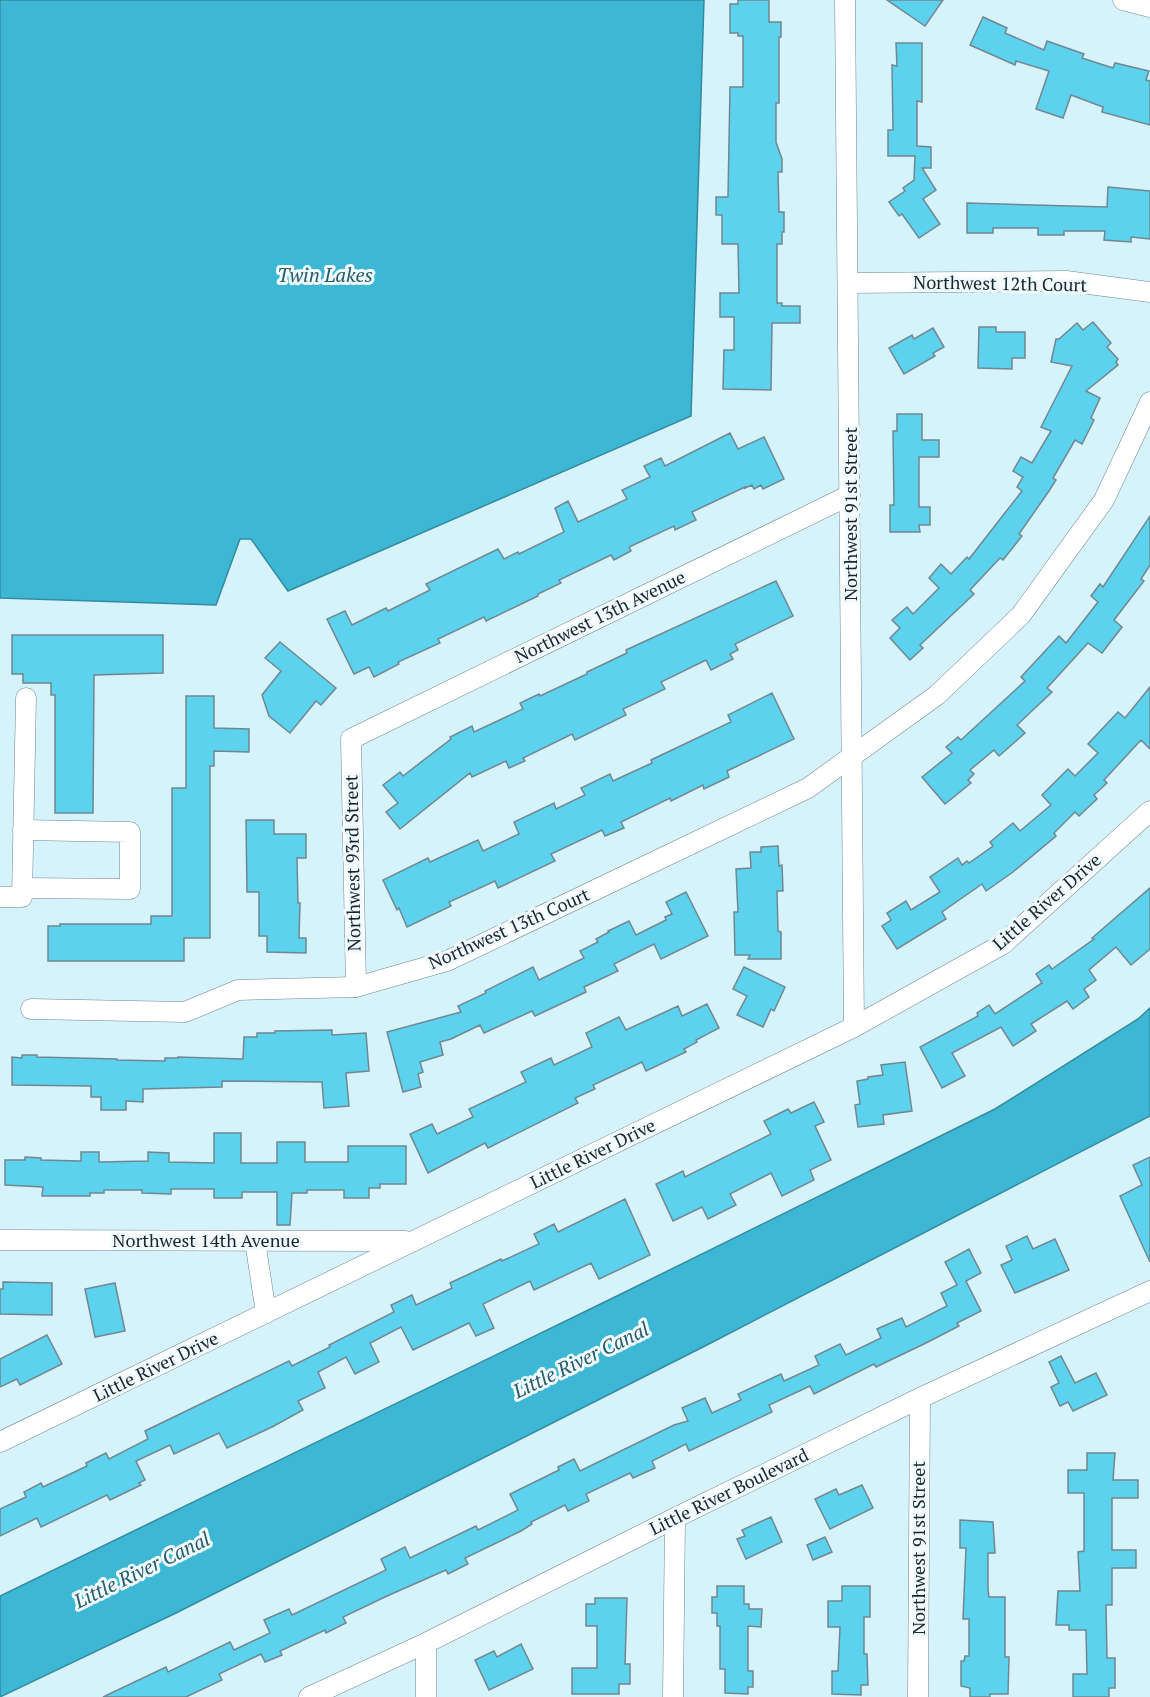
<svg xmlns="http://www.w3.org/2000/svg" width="1150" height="1697" viewBox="0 0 1150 1697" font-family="'PT Serif',serif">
	<rect width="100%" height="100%" fill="#d6f2fa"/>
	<g fill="#3db7d4" stroke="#328ba0" stroke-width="1.5">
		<polygon points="0,0 704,0 691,416 288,591 251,539 240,539 216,605 0,598"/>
		<polygon points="1150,1008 1150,1116 703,1347 174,1614 0,1697 0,1596 619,1295 995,1109 1138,1019"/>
	</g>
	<g fill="#5cd2ef" stroke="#6f888f" stroke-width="1.5">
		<polygon points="738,0 769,0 769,22 781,22 781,37 779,37 779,103 776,103 776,142 782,159 782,172 778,172 779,212 784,212 784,232 782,232 782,244 777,244 777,303 782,303 782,306 800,306 800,323 772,323 771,390 723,389 724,350 734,350 734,317 720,317 720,293 739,293 738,244 722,244 722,215 716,215 716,197 728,197 730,87 743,87 743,36 738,36 738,33 730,33 730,4 738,4"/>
		<polygon points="887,0 943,0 925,26"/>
		<polygon points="983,17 1007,28 1005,33 1044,50 1047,41 1084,54 1082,58 1113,68 1115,63 1149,71 1146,80 1150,81 1150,125 1102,112 1103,107 1071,95 1063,118 1036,109 1049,71 1016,61 1015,65 970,45"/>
		<polygon points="896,43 922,43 922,102 917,101 917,146 931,147 931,168 922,168 936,190 923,199 940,224 919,238 902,214 899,216 889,202 905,191 903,188 914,180 915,156 888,156 888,130 893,130 892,65 897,66"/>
		<polygon points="1108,187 1150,191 1150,239 1131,237 1131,242 1104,240 1105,231 1064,231 1064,235 1038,235 1038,228 993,228 993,233 967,233 967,203 1107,207"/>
		<polygon points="1093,322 1111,343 1107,347 1118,359 1116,362 1118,365 1086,391 1100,398 1091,418 1094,420 1082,444 1075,440 1053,478 1056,480 1049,491 1019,534 1022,536 1003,560 1000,558 970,590 974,594 920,645 923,648 910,660 890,638 900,628 892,620 907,607 913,614 939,588 929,578 941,564 951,574 967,557 969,559 1022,491 1017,487 1023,477 1013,471 1021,457 1032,463 1051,431 1041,427 1072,366 1051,362 1056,339 1059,339 1077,323 1083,330"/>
		<polygon points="979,327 996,327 996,332 1025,332 1025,358 1012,358 1012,369 978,368"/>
		<polygon points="933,328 944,347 933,353 935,356 904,374 889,348 912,335 914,339"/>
		<polygon points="897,414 922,414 922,440 939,440 939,457 919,457 919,507 930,507 930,525 919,525 920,532 890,532 890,505 894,505 893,431 897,431"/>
		<polygon points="730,433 738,449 764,437 784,479 763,489 761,485 754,489 752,485 745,488 745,487 692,512 696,520 675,530 674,526 629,547 631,551 614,560 611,555 559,580 561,583 538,594 538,596 486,621 484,617 438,639 440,643 398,662 399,664 374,677 369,667 354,674 327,619 345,611 352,625 386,608 388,611 430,590 426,584 498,549 504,559 518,552 519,554 564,532 555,508 568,501 578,522 627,499 622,490 650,477 644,466 661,458 665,466"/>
		<polygon points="1150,516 1150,565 1141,579 1144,581 1114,620 1122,627 1102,653 1088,643 1047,688 1052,692 1017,725 1025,733 999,756 994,750 970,770 974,774 968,780 971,783 945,804 922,777 952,753 946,747 958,737 961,740 1025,681 1021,677 1059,636 1066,643 1098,602 1091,596 1100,584 1103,587"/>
		<polygon points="776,581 793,616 735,644 738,650 730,654 733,659 711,670 706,660 661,682 665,689 623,709 626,715 575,740 572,734 523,758 525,761 509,768 506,761 472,777 470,773 400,829 386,812 398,803 383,785 400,772 403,776 451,739 450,737 472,726 474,732 523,709 520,703 539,694 540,696 587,674 587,672 627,653 626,650"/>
		<polygon points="12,635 163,635 163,673 94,675 93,813 55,813 55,695 51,695 51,683 23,683 23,674 12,674"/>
		<polygon points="280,642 336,688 321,705 316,701 290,733 269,716 262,695 281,671 265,658"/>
		<polygon points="1150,687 1150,749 1141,740 1104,780 1107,783 1094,795 1097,799 1079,816 1075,812 1054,833 1056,836 1013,872 986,891 982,884 942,912 946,919 897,949 882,926 891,920 887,913 906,901 911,910 940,892 930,877 958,858 962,865 967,861 969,863 993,846 990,842 1013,823 1020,831 1051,805 1042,795 1068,769 1075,776 1098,753 1088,744 1118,712 1125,718"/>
		<polygon points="772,693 794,739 727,771 729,777 704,789 703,785 671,801 670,798 621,822 624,828 605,836 602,830 551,854 555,861 498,888 495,881 449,902 451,906 407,927 399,908 397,910 383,880 428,858 430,862 478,840 483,851 519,834 514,822 554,803 556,809 585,795 581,788 610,774 613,781 652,763 651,760 731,722 728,715"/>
		<polygon points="186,696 214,696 214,728 249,729 249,752 214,751 214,766 210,766 210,938 184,938 184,961 48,961 48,926 60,926 60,924 151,924 151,916 172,916 172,788 186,788"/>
		<polygon points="246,820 274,820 274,834 306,834 306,858 297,858 298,903 300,903 299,938 306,938 306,953 267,952 267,936 259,936 259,892 247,892"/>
		<polygon points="778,846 779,866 782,865 783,891 777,891 778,931 781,932 781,959 748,959 750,955 735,955 734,912 738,912 736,869 751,868 750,852 761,852 761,847"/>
		<polygon points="1150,888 1150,949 1131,965 1116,947 1089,970 1096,980 1084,989 1089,997 1073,1009 1067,1001 1031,1024 1036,1031 1013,1046 1001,1027 952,1053 965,1076 942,1088 920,1047 978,1016 977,1013 989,1005 995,1014 1042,983 1036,974 1049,965 1052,969 1094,939 1092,938"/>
		<polygon points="686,892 708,936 661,959 654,944 614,964 618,971 584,987 586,992 535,1016 532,1011 484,1033 480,1025 451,1039 440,1042 443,1055 420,1062 423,1072 418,1074 421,1087 403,1092 387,1032 461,1012 458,1006 486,993 485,991 533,967 539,980 584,958 580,951 598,942 596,939 609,932 608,931 629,921 636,935 666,920 665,917 672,914 666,902"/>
		<polygon points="744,967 785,987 774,1011 771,1009 763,1027 737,1015 747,996 733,989"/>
		<polygon points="707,1004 719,1028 696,1040 697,1042 684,1049 686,1052 646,1071 642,1062 593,1085 595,1089 575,1098 578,1103 488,1148 485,1143 428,1173 410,1134 432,1124 437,1134 473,1117 469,1109 526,1082 521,1072 551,1058 554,1065 592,1047 586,1033 619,1017 626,1030 678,1006 682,1016"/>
		<polygon points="332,1030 332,1035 366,1033 369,1071 346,1073 349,1106 324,1108 322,1082 222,1081 222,1087 143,1089 143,1102 126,1101 126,1110 101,1110 101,1097 91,1097 91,1086 12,1085 12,1057 22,1058 22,1055 37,1055 37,1057 117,1059 117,1060 165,1061 165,1058 178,1058 178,1057 243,1059 244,1037 257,1037 257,1033 275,1033 275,1031"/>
		<polygon points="905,1062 912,1111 883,1115 884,1124 858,1127 855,1105 860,1104 857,1081 868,1079 868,1077 883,1075 881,1065"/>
		<polygon points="814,1102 824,1122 815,1126 831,1160 810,1170 814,1180 782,1196 771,1173 730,1194 736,1205 708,1219 702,1207 673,1221 656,1184 683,1171 685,1177 771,1134 764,1121 788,1109 791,1113"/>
		<polygon points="214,1133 241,1133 241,1163 277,1163 277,1142 305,1142 305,1162 348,1162 348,1146 406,1146 406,1184 380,1184 380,1188 369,1188 369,1198 344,1198 344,1190 307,1190 307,1193 292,1193 290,1225 277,1225 277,1192 242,1192 242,1198 214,1198 214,1189 171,1189 171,1194 142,1193 142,1190 104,1190 104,1193 90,1193 90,1196 42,1196 43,1187 5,1185 5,1160 25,1160 25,1157 41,1158 41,1160 81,1161 81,1152 99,1152 99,1162 148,1161 148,1152 169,1153 169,1162 214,1163"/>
		<polygon points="1150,1157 1150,1262 1120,1196 1142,1185 1133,1165"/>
		<polygon points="625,1199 650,1255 599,1279 591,1263 534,1290 530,1281 483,1304 494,1328 476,1336 469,1323 413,1350 401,1327 370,1343 379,1362 355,1374 346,1357 318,1372 325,1388 298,1401 303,1410 272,1427 227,1448 219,1433 174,1454 170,1445 136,1461 145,1480 139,1483 141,1485 110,1500 107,1495 41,1527 37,1518 0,1536 0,1509 26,1497 24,1492 41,1483 43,1487 87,1466 86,1463 106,1453 109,1459 148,1439 145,1431 289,1361 292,1366 330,1347 329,1345 394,1312 391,1305 412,1295 416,1305 452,1288 450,1283 501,1259 502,1261 539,1244 534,1234 554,1224 558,1232"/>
		<polygon points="1027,1236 1033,1249 1055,1239 1069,1270 1015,1293 1001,1265 1012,1260 1006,1246"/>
		<polygon points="969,1249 981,1273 966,1281 981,1311 957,1323 959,1326 928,1342 876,1367 874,1364 814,1394 810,1386 769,1405 772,1412 689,1451 686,1444 652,1461 655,1468 633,1478 630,1473 586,1494 589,1501 568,1511 565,1505 531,1522 532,1524 521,1531 465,1558 468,1564 448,1574 446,1570 387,1596 343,1617 346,1623 326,1633 325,1630 280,1651 282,1655 265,1662 261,1654 219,1674 222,1680 186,1697 103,1697 166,1667 168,1672 230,1642 234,1650 270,1633 264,1620 289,1609 292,1615 386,1570 381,1559 405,1547 410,1558 476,1526 478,1530 518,1510 510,1494 559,1470 558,1467 574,1459 580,1471 674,1425 688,1421 682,1408 705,1398 712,1413 741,1400 738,1394 781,1374 784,1381 819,1365 815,1356 840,1344 846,1355 881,1338 877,1329 902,1318 906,1327 947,1306 941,1293 957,1285 945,1262"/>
		<polygon points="3,1282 52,1283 52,1315 0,1314 0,1289 3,1289"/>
		<polygon points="115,1283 125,1331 95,1337 85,1289"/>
		<polygon points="47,1335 62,1364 20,1385 17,1379 0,1387 0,1359"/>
		<polygon points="1061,1356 1075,1383 1096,1373 1107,1395 1073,1411 1068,1402 1060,1406 1051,1387 1059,1383 1049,1362"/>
		<polygon points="1087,1453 1115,1453 1113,1480 1138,1480 1138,1498 1112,1498 1112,1550 1136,1550 1136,1568 1112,1568 1112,1605 1106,1605 1107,1658 1115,1658 1115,1688 1109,1688 1109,1697 1073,1697 1073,1674 1087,1674 1086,1630 1069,1630 1069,1625 1056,1625 1058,1591 1080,1591 1078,1552 1084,1551 1084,1493 1068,1493 1068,1470 1087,1470"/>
		<polygon points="862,1485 873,1508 830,1529 815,1499 836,1489 839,1495"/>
		<polygon points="771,1517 782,1542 746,1559 737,1539 745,1536 742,1530"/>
		<polygon points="960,1520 993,1522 995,1553 988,1553 988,1589 989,1597 1005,1597 1005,1657 1009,1657 1008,1694 990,1694 990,1697 970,1697 970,1688 961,1686 961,1661 964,1661 965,1656 969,1656 969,1619 963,1619 966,1548 960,1548"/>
		<polygon points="825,1537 832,1552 813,1560 807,1545"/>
		<polygon points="717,1586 744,1586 744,1604 749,1604 749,1609 762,1609 761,1627 748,1626 748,1671 753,1671 753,1687 748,1687 748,1694 725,1693 725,1669 720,1669 720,1626 717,1626 717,1613 712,1613 712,1597 717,1597"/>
		<polygon points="842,1586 870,1586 870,1617 864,1617 864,1654 867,1654 868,1685 861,1685 861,1695 832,1694 832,1671 838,1671 840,1627 828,1627 828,1601 842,1601"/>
		<polygon points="595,1598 627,1598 625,1664 630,1664 630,1684 619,1684 619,1694 572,1694 572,1668 597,1668 597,1626 586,1626 586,1604 595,1604"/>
		<polygon points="521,1644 533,1669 489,1690 475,1660 494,1651 497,1657"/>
	</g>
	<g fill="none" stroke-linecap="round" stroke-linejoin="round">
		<g stroke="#6e878f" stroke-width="21">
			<g id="minor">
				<polyline points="845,0 854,1027"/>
				<polyline points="1123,0 1150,7"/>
				<polyline points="849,283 1066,281 1150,292"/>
				<polyline points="23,888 130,889 130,832 23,830"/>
				<polyline points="0,897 22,897 26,698"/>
				<polyline points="356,987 351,739 850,495"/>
				<polyline points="31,1009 185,1012 238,990 356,987 447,961 808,788 937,695 1021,615 1104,500 1150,402"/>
				<polyline points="0,1240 406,1241"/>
				<polyline points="255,1241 266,1313"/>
				<polyline points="0,1442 854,1027 1003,944 1150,811"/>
				<polyline points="309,1697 426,1643 675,1518 920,1398 1150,1291"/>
				<polyline points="426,1697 426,1643"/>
				<polyline points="673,1697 675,1518"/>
				<polyline points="918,1697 920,1398"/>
			</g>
		</g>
		<use href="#minor" stroke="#fff" stroke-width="20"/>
	</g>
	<g text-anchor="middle" stroke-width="6" stroke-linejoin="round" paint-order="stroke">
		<g font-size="18" fill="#1a2528" stroke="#f0fbff">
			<text transform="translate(1000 284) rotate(1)" y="6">Northwest 12th Court</text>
			<text transform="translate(851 514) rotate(-90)" y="6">Northwest 91st Street</text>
			<text transform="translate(600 617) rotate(-26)" y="6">Northwest 13th Avenue</text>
			<text transform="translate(353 863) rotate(-91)" y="6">Northwest 93rd Street</text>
			<text transform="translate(1047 902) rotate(-41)" y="6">Little River Drive</text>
			<text transform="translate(509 929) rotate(-24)" y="6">Northwest 13th Court</text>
			<text transform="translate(593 1154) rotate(-26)" y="6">Little River Drive</text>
			<text x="206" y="1247">Northwest 14th Avenue</text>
			<text transform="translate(156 1367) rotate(-26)" y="6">Little River Drive</text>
			<text transform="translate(729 1492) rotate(-26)" y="6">Little River Boulevard</text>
			<text transform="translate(919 1548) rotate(-90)" y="6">Northwest 91st Street</text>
		</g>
		<g font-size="20" font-style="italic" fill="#295b68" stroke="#f0fbff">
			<text x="325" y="282">Twin Lakes</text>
			<text transform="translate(581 1360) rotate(-26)" y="7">Little River Canal</text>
			<text transform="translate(142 1570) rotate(-26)" y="7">Little River Canal</text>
		</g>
	</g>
</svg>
